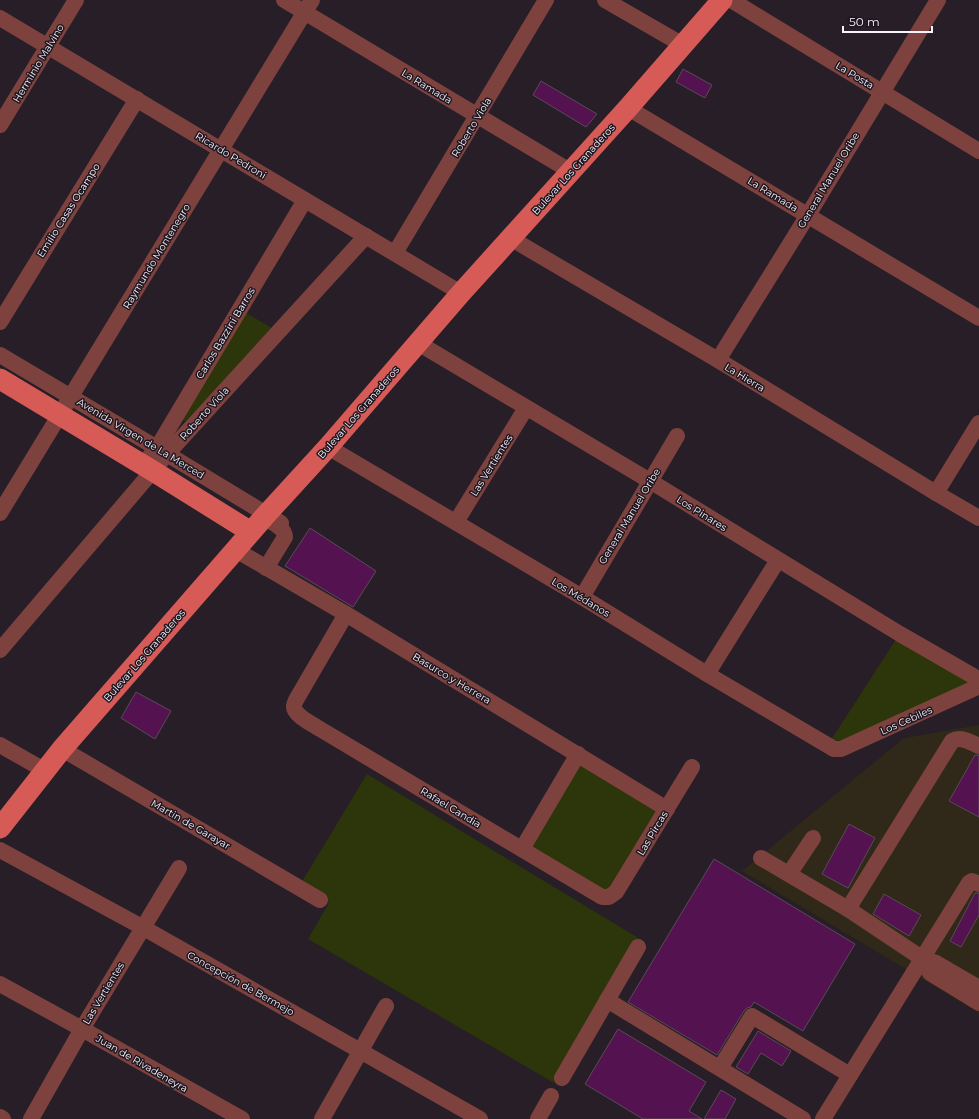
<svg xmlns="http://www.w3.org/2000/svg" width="979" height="1119" viewBox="0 0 979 1119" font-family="Montserrat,sans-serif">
	<rect width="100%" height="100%" fill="#271e28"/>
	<polygon fill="#302818" points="979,725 979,1013 742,871 904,738"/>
	<g fill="#2d350a">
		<polygon points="243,311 277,331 185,421 180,420"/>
		<polygon points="897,638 968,680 970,685 842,741 831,740"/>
		<polygon points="578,754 667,807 609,897 522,849"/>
		<polygon points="367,774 645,942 556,1084 308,939 329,903 300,885"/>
	</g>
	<g fill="#541250" stroke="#584c56">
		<polygon points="683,69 712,85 705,98 676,82"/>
		<polygon points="541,81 597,114 586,127 533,95"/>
		<polygon points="310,528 376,571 353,607 285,566"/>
		<polygon points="136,692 171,711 155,739 121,718"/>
		<polygon points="975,755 979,755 979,817 949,801"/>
		<polygon points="849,824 875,838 848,888 822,874"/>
		<polygon points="714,859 855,944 803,1031 754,1002 751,1007 747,1008 744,1011 717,1055 628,1002"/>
		<polygon points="975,893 979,893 979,915 961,947 950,941"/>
		<polygon points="884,894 921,915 909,936 873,914"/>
		<polygon points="618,1029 706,1082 689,1111 702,1119 643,1119 585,1084"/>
		<polygon points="758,1031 791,1051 782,1066 761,1053 748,1074 736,1067"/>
		<polygon points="721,1090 736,1099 725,1119 704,1119"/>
	</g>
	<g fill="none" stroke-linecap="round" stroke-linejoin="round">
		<g stroke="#7d423e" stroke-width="16">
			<polyline points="284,0 570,171"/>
			<polyline points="605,0 683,45"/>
			<polyline points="731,0 979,151"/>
			<polyline points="0,18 461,293"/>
			<polyline points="628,108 979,318"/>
			<polyline points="0,125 76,0"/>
			<polyline points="510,238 718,360 936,493 979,518"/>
			<polyline points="395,253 546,0"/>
			<polyline points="0,322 137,99"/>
			<polyline points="0,355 167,454 281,523"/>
			<polyline points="718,360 808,215 938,0"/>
			<polyline points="328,447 582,597 707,674 834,749 841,749 977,687 978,681 973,676 900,634 650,481 418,343"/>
			<polyline points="150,456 157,448 305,200"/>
			<polyline points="936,493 979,423"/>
			<polyline points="0,513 312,0"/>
			<polyline points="456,522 526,408"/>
			<polyline points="236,550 346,614 667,809"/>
			<path d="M 266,568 L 285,537 C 285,529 275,524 269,520"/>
			<polyline points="582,597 677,436"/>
			<path d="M 346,614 L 296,700 C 295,702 294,704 294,706 C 293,715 314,725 320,729 L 602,897 L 609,897 L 616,892 L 692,767"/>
			<polyline points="0,650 167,454 366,236"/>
			<polyline points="707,674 778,560"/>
			<polyline points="0,745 44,770"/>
			<path d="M 979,746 C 970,742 961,736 952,741 L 848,909 L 923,959 L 936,963 L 979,988"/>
			<polyline points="62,749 320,900"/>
			<polyline points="522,849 578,754"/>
			<polyline points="0,850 142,927 480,1119"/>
			<polyline points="761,858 848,909"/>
			<polyline points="789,874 813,838"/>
			<polyline points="923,959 930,973 979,1003"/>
			<polyline points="0,984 82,1029 242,1119"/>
			<polyline points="607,1000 803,1119"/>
			<polyline points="720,1068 752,1016 850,1075"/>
			<polyline points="562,1078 638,947"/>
			<polyline points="0,1117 3,1119"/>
			<polyline points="31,1119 82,1029 179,868"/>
			<polyline points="322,1119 386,1006"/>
			<polyline points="538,1119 551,1096"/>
			<polyline points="823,1119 969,883 972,881 979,884"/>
		</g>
		<g stroke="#d65b57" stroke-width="21">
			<polyline points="0,379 153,471 251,532"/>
			<polyline points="0,828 62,749 264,517 328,447 461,293 628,108 722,0"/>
		</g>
	</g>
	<g text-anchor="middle" stroke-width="3" stroke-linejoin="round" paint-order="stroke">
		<g font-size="10" fill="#f8f3fa" stroke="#1d151f">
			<text transform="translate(38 63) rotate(-59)" y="4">Herminio Malvino</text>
			<text transform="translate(855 75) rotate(31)" y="4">La Posta</text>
			<text transform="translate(427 86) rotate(31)" y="4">La Ramada</text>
			<text transform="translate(471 127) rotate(-59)" y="4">Roberto Viola</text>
			<text transform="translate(231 155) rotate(31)" y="4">Ricardo Pedroni</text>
			<text transform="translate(573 169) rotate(-48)" y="4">Bulevar Los Granaderos</text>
			<text transform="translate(828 180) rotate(-59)" y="4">General Manuel Oribe</text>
			<text transform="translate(773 194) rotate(31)" y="4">La Ramada</text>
			<text transform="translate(68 210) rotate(-58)" y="4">Emilio Casas Ocampo</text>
			<text transform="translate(156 256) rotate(-59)" y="4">Raymundo Montenegro</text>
			<text transform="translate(225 333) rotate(-59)" y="4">Carlos Bazzini Barros</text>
			<text transform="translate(745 377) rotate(31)" y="4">La Hierra</text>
			<text transform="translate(358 412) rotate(-49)" y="4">Bulevar Los Granaderos</text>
			<text transform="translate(204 413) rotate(-48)" y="4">Roberto Viola</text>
			<text transform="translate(141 438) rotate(31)" y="4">Avenida Virgen de La Merced</text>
			<text transform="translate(491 465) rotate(-58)" y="4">Las Vertientes</text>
			<text transform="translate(702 513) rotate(32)" y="4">Los Pinares</text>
			<text transform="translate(629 516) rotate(-59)" y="4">General Manuel Oribe</text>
			<text transform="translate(581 597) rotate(31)" y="4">Los Médanos</text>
			<text transform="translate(144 655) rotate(-49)" y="4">Bulevar Los Granaderos</text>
			<text transform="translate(452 678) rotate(31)" y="4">Basurco y Herrera</text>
			<text transform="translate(906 720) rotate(-24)" y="4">Los Cebiles</text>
			<text transform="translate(451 807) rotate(31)" y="4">Rafael Candia</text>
			<text transform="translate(191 824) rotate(30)" y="4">Martin de Garayar</text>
			<text transform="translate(652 833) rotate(-59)" y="4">Las Pircas</text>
			<text transform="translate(241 983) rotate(29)" y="4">Concepción de Bermejo</text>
			<text transform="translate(103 993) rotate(-59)" y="4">Las Vertientes</text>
			<text transform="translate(142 1063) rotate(30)" y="4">Juan de Rivadeneyra</text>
		</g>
	</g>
	<path d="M843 26v6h89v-6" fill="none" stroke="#f8f3fa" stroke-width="2"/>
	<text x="849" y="26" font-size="12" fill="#f8f3fa" stroke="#1d151f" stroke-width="3" paint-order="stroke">50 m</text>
</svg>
